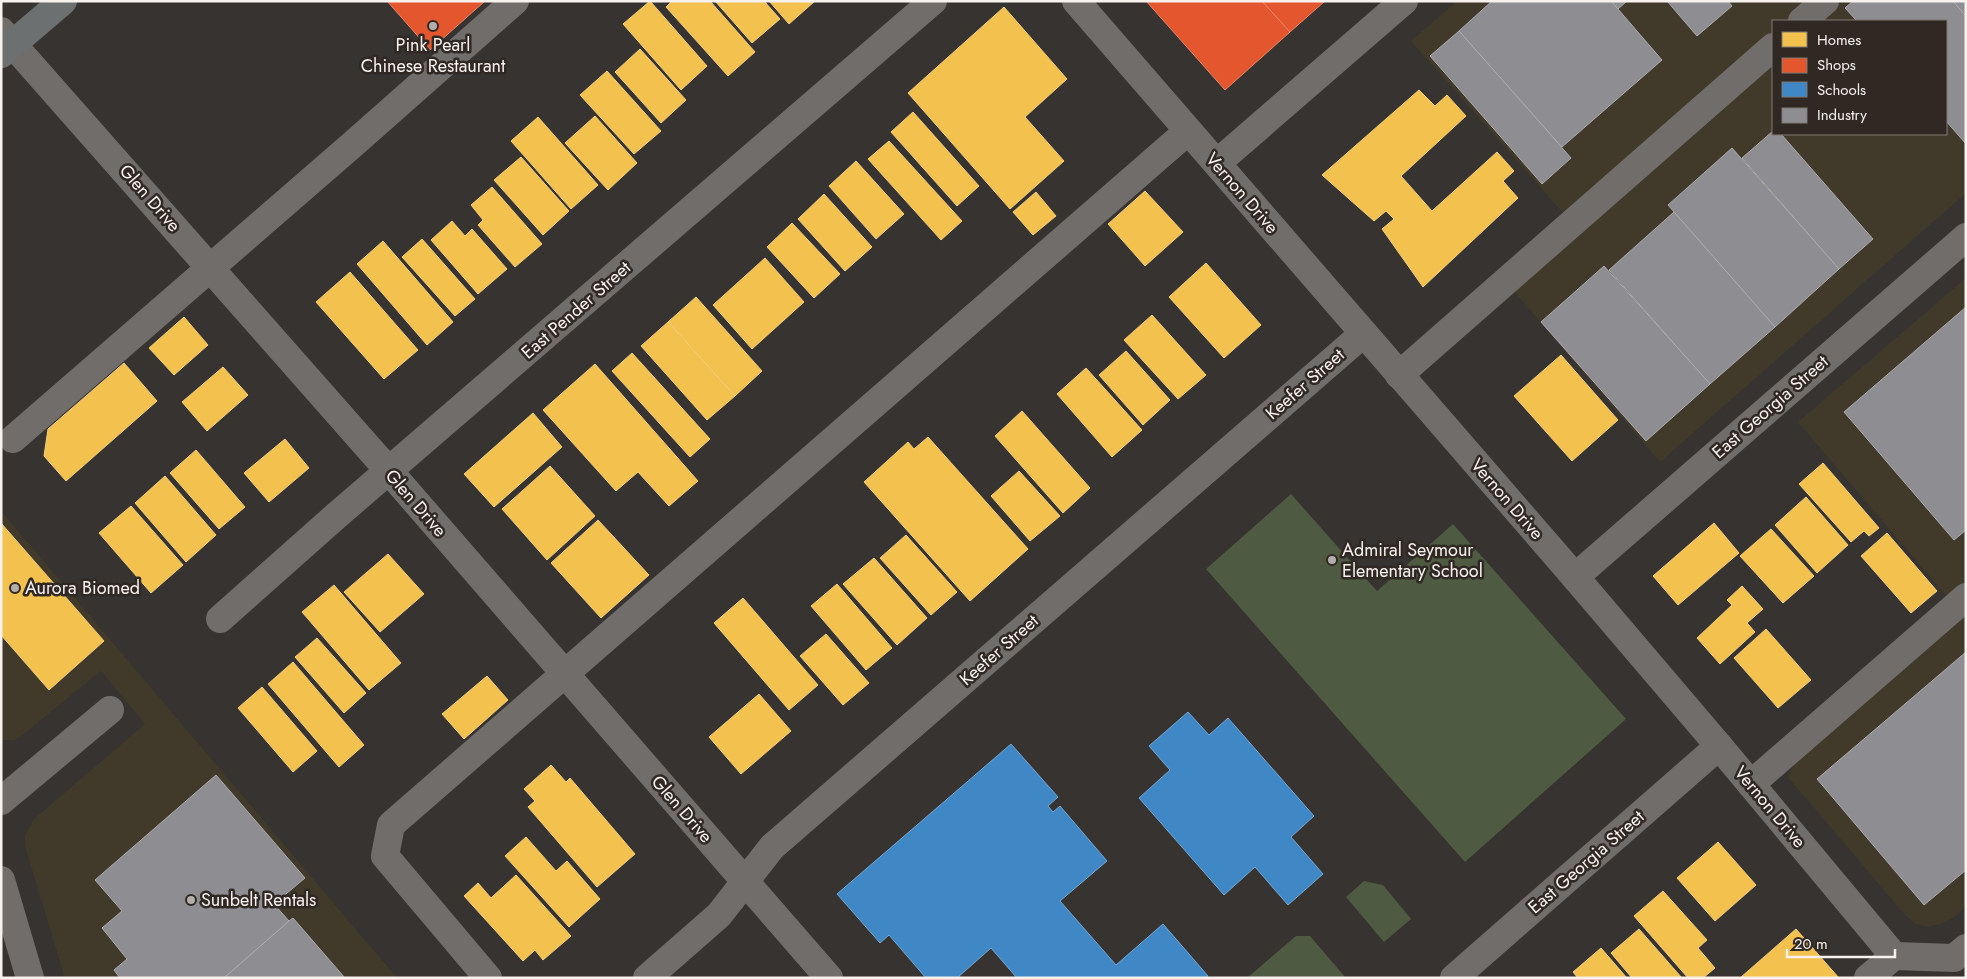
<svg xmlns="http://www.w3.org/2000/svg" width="1967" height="979" viewBox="0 0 1967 979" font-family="Jost,sans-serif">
	<rect width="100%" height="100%" fill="#373330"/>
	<g fill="#413a2b" fill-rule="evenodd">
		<path d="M 1457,1 L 1966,1 L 1966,193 L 1660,462 L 1513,290 L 1580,232 L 1411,41 ZM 1773,21 L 1946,21 L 1946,134 L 1773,134 Z"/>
		<polygon points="1966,278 1966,907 1953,918 1940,924 1927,927 1916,924 1906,916 1788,777 1797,759 1955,606 1798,422"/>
		<polygon points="1,511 397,978 65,978 25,846 25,835 34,819 145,724 101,671 21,736 15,740 1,740"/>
	</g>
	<g fill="#4e5a41">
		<polygon points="1291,494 1377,591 1453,524 1626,719 1465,862 1206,569"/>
		<polygon points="1364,881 1383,885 1411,919 1384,942 1346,897"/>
		<polygon points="1296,936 1310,936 1346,978 1247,978"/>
	</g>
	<g fill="#f2c14e" stroke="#f4d07e">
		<polygon points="650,1 707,66 681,90 623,24"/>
		<polygon points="672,1 710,1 755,52 728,76 666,7"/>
		<polygon points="715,1 764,1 780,19 752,43"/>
		<polygon points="769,1 815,1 789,24"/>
		<polygon points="1004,7 1067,79 1025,117 1064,161 1010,209 908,93"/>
		<polygon points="640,49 686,100 661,123 615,72"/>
		<polygon points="607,71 661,131 634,154 580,95"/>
		<polygon points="1419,90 1435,106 1447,95 1466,116 1401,176 1432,211 1497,152 1514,171 1503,181 1518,198 1423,287 1382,229 1394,219 1386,211 1374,221 1322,175"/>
		<polygon points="913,112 979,186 957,206 891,132"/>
		<polygon points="595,116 637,163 608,190 565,143"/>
		<polygon points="538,117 598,185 571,209 511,141"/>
		<polygon points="889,141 962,221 941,240 868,159"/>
		<polygon points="521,157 569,211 543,235 494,180"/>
		<polygon points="856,161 904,214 876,239 829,186"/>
		<polygon points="492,187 542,244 515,267 478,225 483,220 471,205"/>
		<polygon points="1145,191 1183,232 1145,266 1108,224"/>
		<polygon points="1036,192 1056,216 1033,235 1013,212"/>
		<polygon points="824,194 872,247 845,271 798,219"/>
		<polygon points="452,221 465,236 472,229 507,269 478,294 431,240"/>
		<polygon points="792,223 840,274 814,298 767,247"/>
		<polygon points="422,239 475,299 455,316 402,257"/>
		<polygon points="383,241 453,322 427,345 357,264"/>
		<polygon points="765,258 804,302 752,349 713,305"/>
		<polygon points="1206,263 1261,325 1224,358 1169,297"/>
		<polygon points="350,272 418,350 384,379 316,302"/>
		<polygon points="696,297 762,371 735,396 668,322"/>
		<polygon points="1152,315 1206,375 1178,399 1124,340"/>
		<polygon points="184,317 208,345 174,375 149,348"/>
		<polygon points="668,322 735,396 707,420 641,346"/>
		<polygon points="1126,351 1170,400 1143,425 1099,375"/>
		<polygon points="632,353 710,439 690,457 612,371"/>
		<polygon points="1561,355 1618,420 1572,461 1514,396"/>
		<polygon points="124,363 157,401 66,481 44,456 48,429"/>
		<polygon points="595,364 698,481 669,506 638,472 616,491 543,410"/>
		<polygon points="223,367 248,395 207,431 182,402"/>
		<polygon points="1086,368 1142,430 1112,457 1057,394"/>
		<polygon points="1022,411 1090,488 1063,513 995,436"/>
		<polygon points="533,413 562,447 494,507 464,474"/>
		<polygon points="928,437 1028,549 970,601 864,482 908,442 914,449"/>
		<polygon points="285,439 309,468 269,502 244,473"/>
		<polygon points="196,450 245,507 219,529 170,473"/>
		<polygon points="1823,463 1879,528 1869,536 1864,531 1851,542 1799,484"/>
		<polygon points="550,466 595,516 547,560 502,509"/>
		<polygon points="1019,471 1060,516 1030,541 991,496"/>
		<polygon points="165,476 216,535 186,562 135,503"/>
		<polygon points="1806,497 1848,545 1817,573 1775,525"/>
		<polygon points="131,506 183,565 151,593 99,533"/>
		<polygon points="598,520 649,575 601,618 551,563"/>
		<polygon points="1,523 104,641 49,690 1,635"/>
		<polygon points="1714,523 1739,553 1678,605 1653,576"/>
		<polygon points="1771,529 1814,576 1783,603 1740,556"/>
		<polygon points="1887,533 1937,591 1911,613 1861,556"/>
		<polygon points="906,535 957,592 931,615 880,558"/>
		<polygon points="388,554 424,594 380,632 344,592"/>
		<polygon points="874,558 927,618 897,645 843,584"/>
		<polygon points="837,584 892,648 866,670 811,606"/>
		<polygon points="334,585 401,663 369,690 302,612"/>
		<polygon points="1742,586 1763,609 1747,623 1755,632 1720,664 1697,638 1732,605 1727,600"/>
		<polygon points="743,598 818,685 789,710 714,623"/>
		<polygon points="1766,629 1811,680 1778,708 1734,658"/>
		<polygon points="826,634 869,683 843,705 800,656"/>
		<polygon points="317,638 366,693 344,713 295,657"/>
		<polygon points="293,662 364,745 339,767 268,684"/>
		<polygon points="487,676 508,700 464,739 442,714"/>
		<polygon points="262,687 317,751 293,772 238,708"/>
		<polygon points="759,694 791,731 741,774 709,737"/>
		<polygon points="551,765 566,782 570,778 635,854 597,887 528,807 535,801 524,789"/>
		<polygon points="526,837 556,871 567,861 600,899 569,927 505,856"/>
		<polygon points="1718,842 1756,885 1715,921 1677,878"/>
		<polygon points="516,875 571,936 543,960 535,950 523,961 464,896 478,883 491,898"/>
		<polygon points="1663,891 1707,940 1698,948 1715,968 1703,978 1688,978 1634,916"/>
		<polygon points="1639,929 1682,978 1632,978 1611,953"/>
		<polygon points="1796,929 1839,978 1740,978"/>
		<polygon points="1601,948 1627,978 1578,978 1573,972"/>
	</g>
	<g fill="#e4572e" stroke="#ea8668">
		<polygon points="387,1 485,1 430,50"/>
		<polygon points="1146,1 1262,1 1290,32 1225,90"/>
		<polygon points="1262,1 1325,1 1290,32"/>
	</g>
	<g fill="#3f88c5" stroke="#76a8d2">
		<polygon points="1188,712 1209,735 1228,718 1314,816 1291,837 1323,874 1288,905 1255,867 1224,895 1139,798 1170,770 1149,746"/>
		<polygon points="1011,744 1058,797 1048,806 1053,812 1060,806 1107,861 1060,901 1116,965 1163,924 1208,976 1207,978 1017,978 991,948 957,978 926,978 889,935 880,943 837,894"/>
	</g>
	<g fill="#8d8d92" stroke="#adabae">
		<polygon points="1492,1 1611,1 1662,60 1562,147 1459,31"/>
		<polygon points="1611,1 1627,1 1618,9"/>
		<polygon points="1667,1 1728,1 1732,6 1697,36"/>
		<polygon points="1853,1 1953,1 1966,16 1966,144 1946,121 1946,21 1857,21 1845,8"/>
		<polygon points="1953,1 1966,1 1966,16"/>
		<polygon points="1459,31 1571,158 1542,184 1430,56"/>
		<polygon points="1773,131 1773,134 1781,134 1873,239 1839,269 1742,158"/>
		<polygon points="1732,148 1839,269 1775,327 1668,205"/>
		<polygon points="1674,212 1775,327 1710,384 1609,270"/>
		<polygon points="1604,266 1710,384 1646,441 1541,322"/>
		<polygon points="1966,307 1966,530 1954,540 1844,412"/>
		<polygon points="1966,652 1966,870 1924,905 1817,779"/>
		<polygon points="216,775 305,878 274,904 289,921 224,978 120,978 114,970 127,959 102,928 122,911 95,880"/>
		<polygon points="293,918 345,978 224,978 289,921"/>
	</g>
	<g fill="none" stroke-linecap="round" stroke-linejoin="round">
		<g stroke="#706d6b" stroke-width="28">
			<polyline points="1076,1 1575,577 1719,746 1894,956 1954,958 1966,948"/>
			<polyline points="1802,21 1825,1"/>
			<polyline points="1,31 389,471 829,978"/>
			<polyline points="1217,163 1404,1"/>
			<polyline points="1399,375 1773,47"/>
			<polyline points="13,439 352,145 515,1"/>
			<polyline points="1575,577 1966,237"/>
			<polyline points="220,619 336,516 933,1"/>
			<polyline points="1751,784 1966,597"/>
			<polyline points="1,801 110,710"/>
			<polyline points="1,880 30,978"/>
			<polyline points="488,978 385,856 391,825 1188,131"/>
			<polyline points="647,978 719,915 772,847 1363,334"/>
			<polyline points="1454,978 1719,746"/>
			<polyline points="1868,978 1894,956"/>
		</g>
		<polyline stroke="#6c7071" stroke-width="28" points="1,54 63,1"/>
	</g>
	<g fill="#b4afac" stroke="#302823" stroke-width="2">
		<circle cx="433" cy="26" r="5"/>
		<circle cx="1332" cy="560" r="5"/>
		<circle cx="15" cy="588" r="5"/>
		<circle cx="191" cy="900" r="5"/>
	</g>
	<g text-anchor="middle" stroke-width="5" stroke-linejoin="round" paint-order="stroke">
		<g font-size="18" fill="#f8f2ef" stroke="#302823" text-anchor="start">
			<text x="433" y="51" text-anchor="middle">Pink Pearl<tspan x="433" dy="21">Chinese Restaurant</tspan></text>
			<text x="1342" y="556">Admiral Seymour<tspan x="1342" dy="21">Elementary School</tspan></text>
			<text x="25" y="594">Aurora Biomed</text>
			<text x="201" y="906">Sunbelt Rentals</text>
		</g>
		<g font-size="18" fill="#f8f2ef" stroke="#302823">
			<text transform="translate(1242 193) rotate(49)" y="6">Vernon Drive</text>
			<text transform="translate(150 198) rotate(49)" y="6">Glen Drive</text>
			<text transform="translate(576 310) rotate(-41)" y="6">East Pender Street</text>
			<text transform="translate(1305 384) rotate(-41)" y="6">Keefer Street</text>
			<text transform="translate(1770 407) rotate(-41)" y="6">East Georgia Street</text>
			<text transform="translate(1507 499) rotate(49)" y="6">Vernon Drive</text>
			<text transform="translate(416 503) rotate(49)" y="6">Glen Drive</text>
			<text transform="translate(999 650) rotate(-41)" y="6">Keefer Street</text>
			<text transform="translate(1770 807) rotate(50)" y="6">Vernon Drive</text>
			<text transform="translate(682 809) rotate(49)" y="6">Glen Drive</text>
			<text transform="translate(1586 862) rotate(-41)" y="6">East Georgia Street</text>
		</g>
	</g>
	<rect width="1967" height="979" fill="none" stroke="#f8f2ef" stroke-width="5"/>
	<rect x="1772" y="20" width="175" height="115" fill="#302823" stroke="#807975"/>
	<rect x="1782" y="32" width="25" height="15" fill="#f2c14e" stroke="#807975"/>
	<text x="1817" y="45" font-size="15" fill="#f8f2ef">Homes</text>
	<rect x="1782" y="58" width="25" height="15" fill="#e4572e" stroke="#807975"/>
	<text x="1817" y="70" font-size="15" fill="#f8f2ef">Shops</text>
	<rect x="1782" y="82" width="25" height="15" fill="#3f88c5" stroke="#807975"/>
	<text x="1817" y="95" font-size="15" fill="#f8f2ef">Schools</text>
	<rect x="1782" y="108" width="25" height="15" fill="#8d8d92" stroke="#807975"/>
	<text x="1817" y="120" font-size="15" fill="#f8f2ef">Industry</text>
	<path d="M1787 949v8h108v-8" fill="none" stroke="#f8f2ef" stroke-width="2.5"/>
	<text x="1794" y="949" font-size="15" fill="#f8f2ef" stroke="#302823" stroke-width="4" paint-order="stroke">20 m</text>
</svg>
